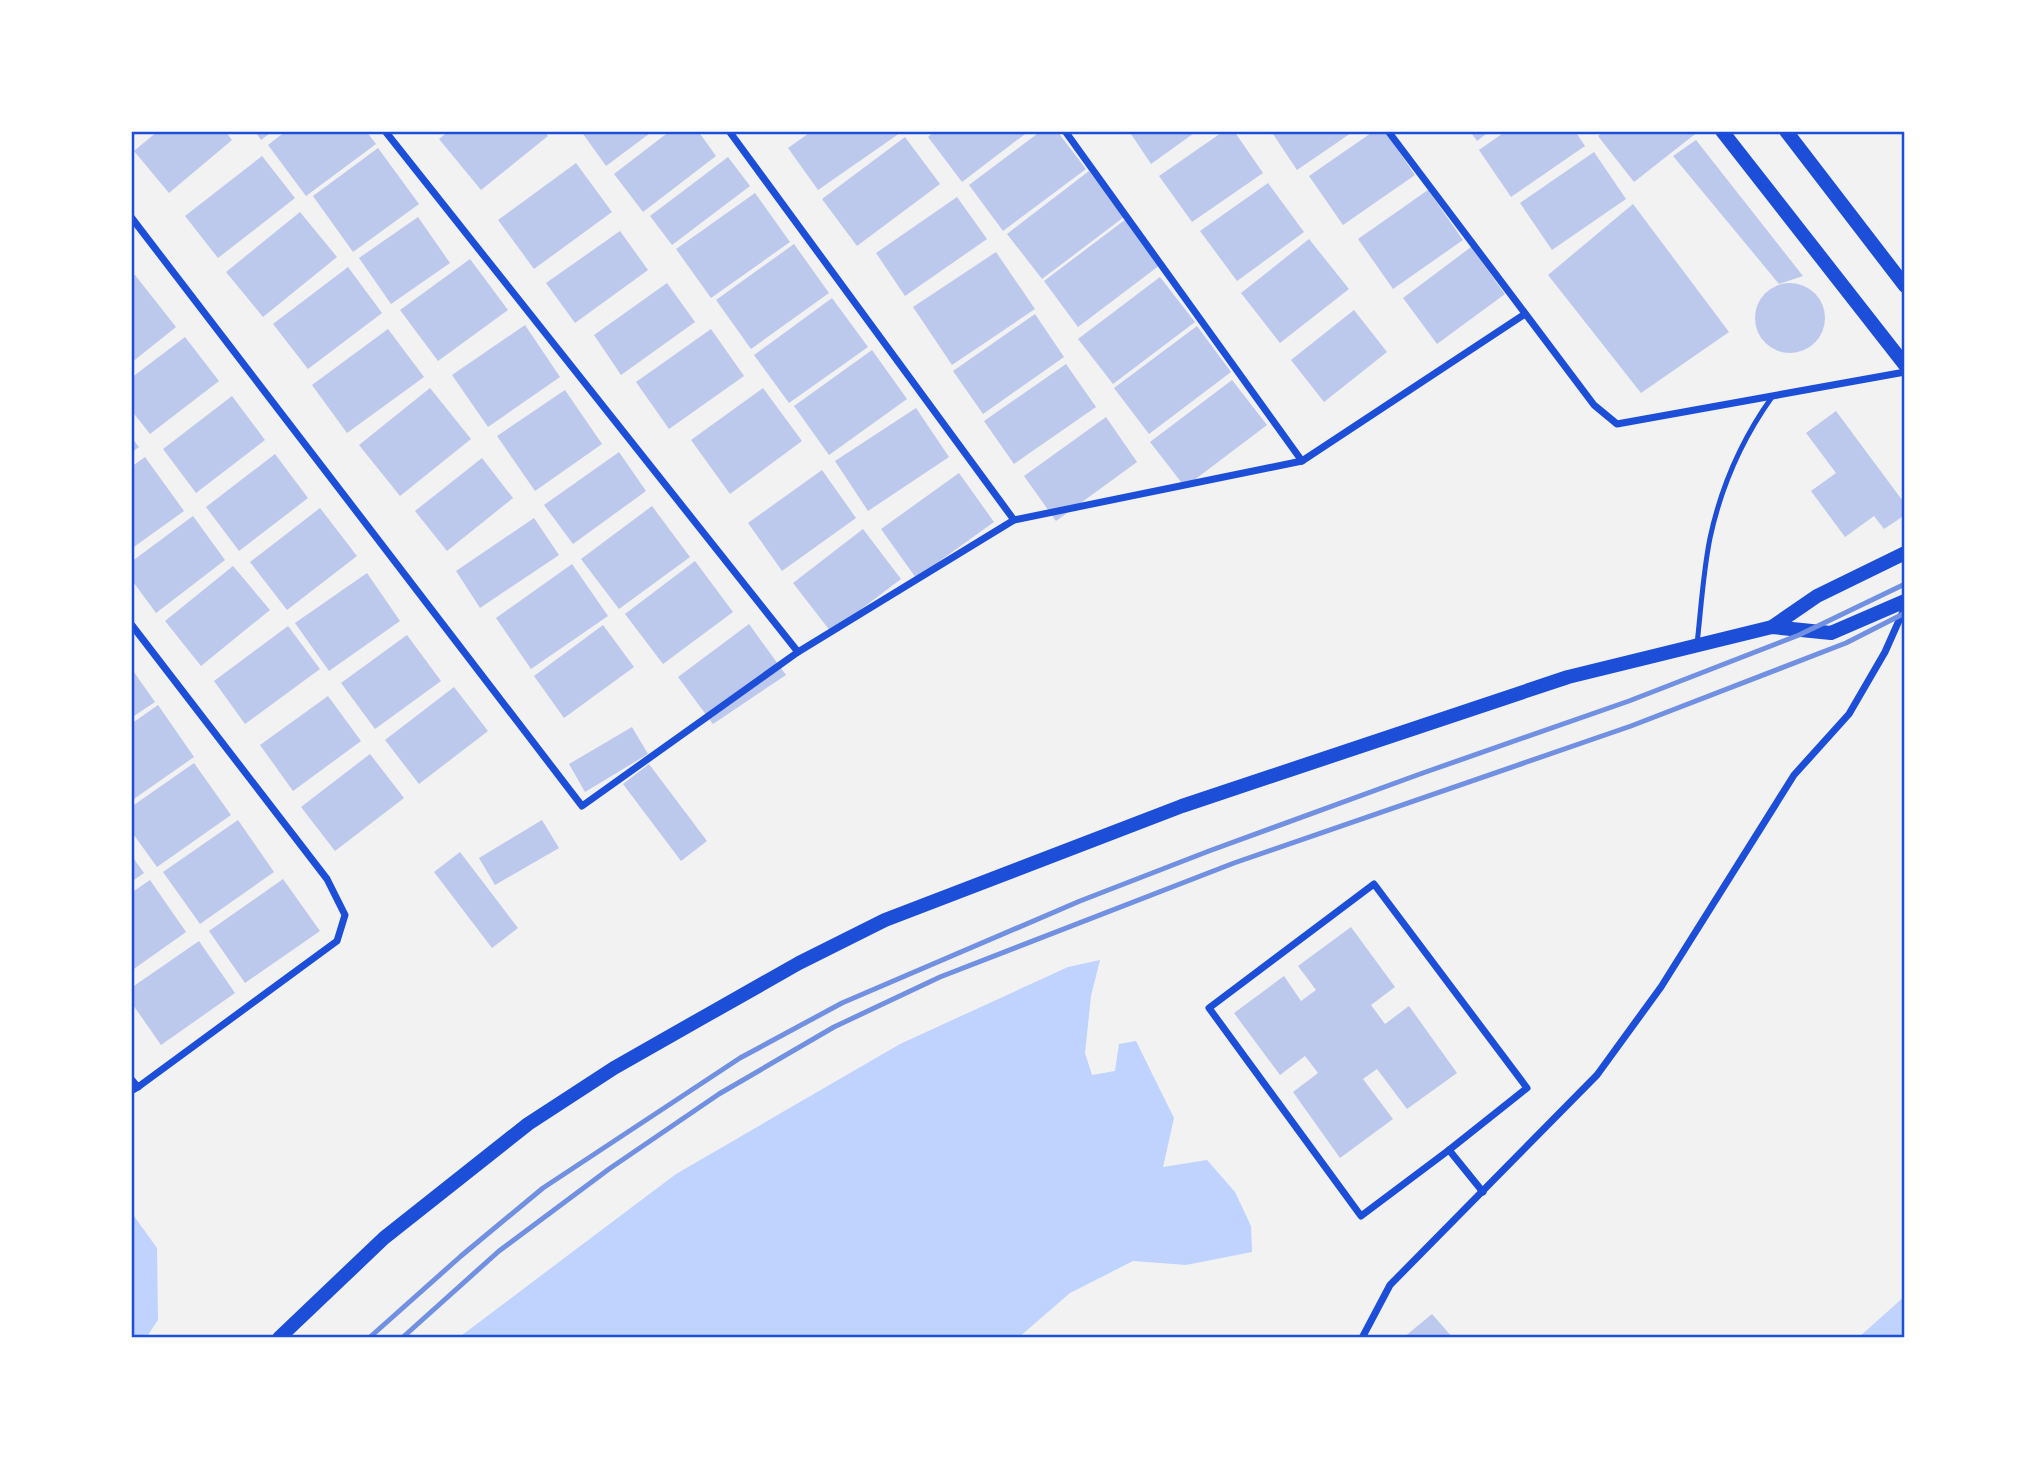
<svg xmlns="http://www.w3.org/2000/svg" width="2036" height="1469" viewBox="0 0 2036 1469" font-family="Signika,sans-serif">
	<rect width="100%" height="100%" fill="#f2f2f2"/>
	<g fill="#bfd3fe">
		<polygon points="1100,960 1091,996 1085,1053 1092,1075 1115,1071 1119,1044 1136,1041 1174,1118 1163,1167 1207,1160 1235,1192 1251,1226 1252,1252 1186,1265 1133,1261 1070,1293 1018,1338 458,1338 676,1174 900,1044 1068,967"/>
		<polygon points="131,1212 157,1248 158,1320 146,1338 131,1338"/>
		<polygon points="1905,1296 1905,1338 1858,1338"/>
	</g>
	<g fill="#bdc9ec">
		<polygon points="158,131 225,131 232,140 169,193 134,151"/>
		<polygon points="255,131 273,131 261,140"/>
		<polygon points="286,131 366,131 376,144 306,196 268,145"/>
		<polygon points="449,131 544,131 548,136 481,190 439,139"/>
		<polygon points="581,131 653,131 606,166"/>
		<polygon points="670,131 698,131 716,156 643,212 614,174"/>
		<polygon points="812,131 898,131 900,133 818,190 788,148"/>
		<polygon points="935,131 1029,131 962,182 928,137"/>
		<polygon points="1041,131 1057,131 1086,169 1003,231 969,185"/>
		<polygon points="1129,131 1197,131 1151,164"/>
		<polygon points="1224,131 1234,131 1263,173 1192,222 1159,176"/>
		<polygon points="1271,131 1354,131 1297,170"/>
		<polygon points="1374,131 1385,131 1415,175 1343,225 1309,176"/>
		<polygon points="1470,131 1490,131 1477,141"/>
		<polygon points="1506,131 1575,131 1585,146 1511,197 1479,150"/>
		<polygon points="1604,131 1699,131 1634,182 1598,136"/>
		<polygon points="905,137 940,184 857,246 822,199"/>
		<polygon points="1696,140 1803,276 1779,284 1673,156"/>
		<polygon points="378,148 419,204 353,252 313,196"/>
		<polygon points="1594,152 1626,199 1552,250 1520,203"/>
		<polygon points="262,156 295,198 218,258 185,216"/>
		<polygon points="728,157 750,186 672,245 650,216"/>
		<polygon points="576,163 612,212 534,269 498,220"/>
		<polygon points="1089,171 1124,217 1042,279 1007,234"/>
		<polygon points="1268,183 1304,232 1237,281 1200,231"/>
		<polygon points="1428,190 1463,240 1393,289 1358,239"/>
		<polygon points="755,193 790,242 711,298 676,249"/>
		<polygon points="957,197 987,239 905,296 876,253"/>
		<polygon points="1633,204 1729,332 1641,393 1548,275"/>
		<polygon points="300,212 337,257 263,317 226,272"/>
		<polygon points="418,217 450,263 391,304 359,258"/>
		<polygon points="1126,219 1160,265 1078,327 1044,281"/>
		<polygon points="620,231 648,270 575,323 546,283"/>
		<polygon points="1309,239 1349,289 1280,343 1241,293"/>
		<polygon points="794,244 829,293 751,349 716,300"/>
		<polygon points="1471,247 1505,294 1437,344 1403,298"/>
		<polygon points="996,252 1035,309 952,365 913,307"/>
		<polygon points="470,259 508,310 438,361 400,310"/>
		<polygon points="348,267 382,313 308,369 273,324"/>
		<polygon points="135,275 176,327 131,363 131,278"/>
		<polygon points="1160,277 1195,322 1113,384 1078,339"/>
		<circle cx="1790" cy="318" r="35"/>
		<polygon points="667,283 695,322 621,375 594,335"/>
		<polygon points="832,298 868,347 789,403 754,355"/>
		<polygon points="1354,310 1387,352 1324,402 1291,360"/>
		<polygon points="1035,314 1064,357 983,414 953,371"/>
		<polygon points="525,325 560,377 488,427 452,375"/>
		<polygon points="1197,326 1231,372 1149,434 1114,388"/>
		<polygon points="388,329 424,377 347,433 312,385"/>
		<polygon points="711,329 744,376 669,429 636,382"/>
		<polygon points="185,337 219,381 150,434 131,410 131,378"/>
		<polygon points="872,350 907,399 829,455 794,406"/>
		<polygon points="1066,364 1096,407 1014,464 984,421"/>
		<polygon points="1232,380 1267,425 1185,487 1150,442"/>
		<polygon points="430,388 471,439 400,496 359,445"/>
		<polygon points="763,388 802,441 730,494 691,440"/>
		<polygon points="565,390 602,444 535,491 497,436"/>
		<polygon points="232,396 265,440 196,493 163,449"/>
		<polygon points="916,408 949,457 868,511 835,461"/>
		<polygon points="1836,411 1905,504 1905,515 1884,529 1874,516 1845,537 1811,491 1836,473 1806,433"/>
		<polygon points="1106,417 1137,462 1056,521 1024,476"/>
		<polygon points="131,437 139,447 131,453"/>
		<polygon points="619,452 646,491 573,544 544,505"/>
		<polygon points="275,454 308,498 239,551 206,507"/>
		<polygon points="145,457 184,511 131,549 131,467"/>
		<polygon points="482,458 513,498 447,551 415,511"/>
		<polygon points="822,470 856,518 782,571 748,523"/>
		<polygon points="959,473 994,522 916,578 881,529"/>
		<polygon points="652,506 690,557 619,609 581,559"/>
		<polygon points="320,508 357,556 287,610 250,562"/>
		<polygon points="193,516 225,560 156,613 131,579 131,562"/>
		<polygon points="534,518 559,555 480,608 456,571"/>
		<polygon points="863,529 901,579 831,632 793,583"/>
		<polygon points="695,561 733,612 663,664 625,614"/>
		<polygon points="572,564 608,616 531,669 496,618"/>
		<polygon points="233,566 270,610 201,666 165,621"/>
		<polygon points="367,573 400,621 329,671 295,623"/>
		<polygon points="749,624 786,675 713,724 678,677"/>
		<polygon points="603,625 634,667 564,718 534,676"/>
		<polygon points="288,626 320,669 245,724 214,681"/>
		<polygon points="407,635 441,681 375,729 341,683"/>
		<polygon points="131,668 155,702 131,718"/>
		<polygon points="454,687 488,731 419,784 385,740"/>
		<polygon points="328,696 361,741 293,791 260,745"/>
		<polygon points="158,705 194,757 131,801 131,724"/>
		<polygon points="632,727 648,754 585,792 569,764"/>
		<polygon points="370,754 404,798 335,851 301,807"/>
		<polygon points="194,763 231,815 157,867 131,831 131,807"/>
		<polygon points="649,764 707,841 681,861 623,784"/>
		<polygon points="238,820 274,872 200,924 163,872"/>
		<polygon points="542,820 559,848 495,885 479,858"/>
		<polygon points="460,852 518,928 492,948 434,872"/>
		<polygon points="131,855 144,873 131,882"/>
		<polygon points="283,879 320,931 245,983 209,931"/>
		<polygon points="150,880 186,932 131,971 131,893"/>
		<polygon points="1351,927 1395,987 1371,1005 1385,1024 1409,1006 1457,1073 1407,1109 1377,1069 1363,1079 1393,1119 1340,1158 1293,1092 1318,1073 1305,1056 1280,1075 1234,1013 1284,976 1301,1001 1316,990 1298,966"/>
		<polygon points="199,941 235,993 161,1045 131,1002 131,988"/>
		<polygon points="1432,1314 1453,1338 1403,1338"/>
	</g>
	<g fill="none" stroke-linecap="round" stroke-linejoin="round">
		<path stroke="#1d4ed8" stroke-width="5" d="M 1697,644 C 1701,609 1703,573 1710,538 C 1721,487 1742,439 1772,397"/>
		<g stroke="#1d4ed8" stroke-width="7">
			<polyline points="385,131 798,652"/>
			<polyline points="729,131 1014,520"/>
			<polyline points="1065,131 1302,461"/>
			<polyline points="1388,131 1594,405 1617,424 1905,372"/>
			<polyline points="131,217 582,806 798,652 1014,520 1302,461 1525,314"/>
			<polyline points="131,624 327,879 345,915 337,941 138,1087"/>
			<polygon points="1374,884 1527,1088 1449,1150 1361,1216 1209,1008"/>
			<polyline points="131,1079 138,1087 131,1091"/>
			<polyline points="1449,1150 1483,1192"/>
			<polyline points="1362,1338 1390,1285 1597,1075 1661,987 1794,775 1849,714 1885,652 1905,607"/>
		</g>
		<g stroke="#1d4ed8" stroke-width="14">
			<polyline points="1722,131 1905,365"/>
			<polyline points="1786,131 1905,286"/>
			<polyline points="1772,627 1817,596 1905,553"/>
			<polyline points="279,1338 384,1238 528,1124 614,1068 709,1014 799,963 885,920 1182,806 1568,677 1772,627 1831,633 1905,601"/>
		</g>
		<g stroke="#7290e2" stroke-width="5">
			<polyline points="369,1338 461,1256 543,1188 740,1058 842,1003 1080,901 1209,851 1420,774 1629,701 1799,635 1905,584"/>
			<polyline points="402,1338 499,1251 609,1169 719,1094 834,1027 940,977 1234,863 1631,726 1846,643 1905,613"/>
		</g>
	</g>
	<rect width="2036" height="1469" fill="none" stroke="#ffffff" stroke-width="266"/>
	<rect x="133" y="133" width="1770" height="1203" fill="none" stroke="#1d4ed8" stroke-width="2.5"/>
</svg>
